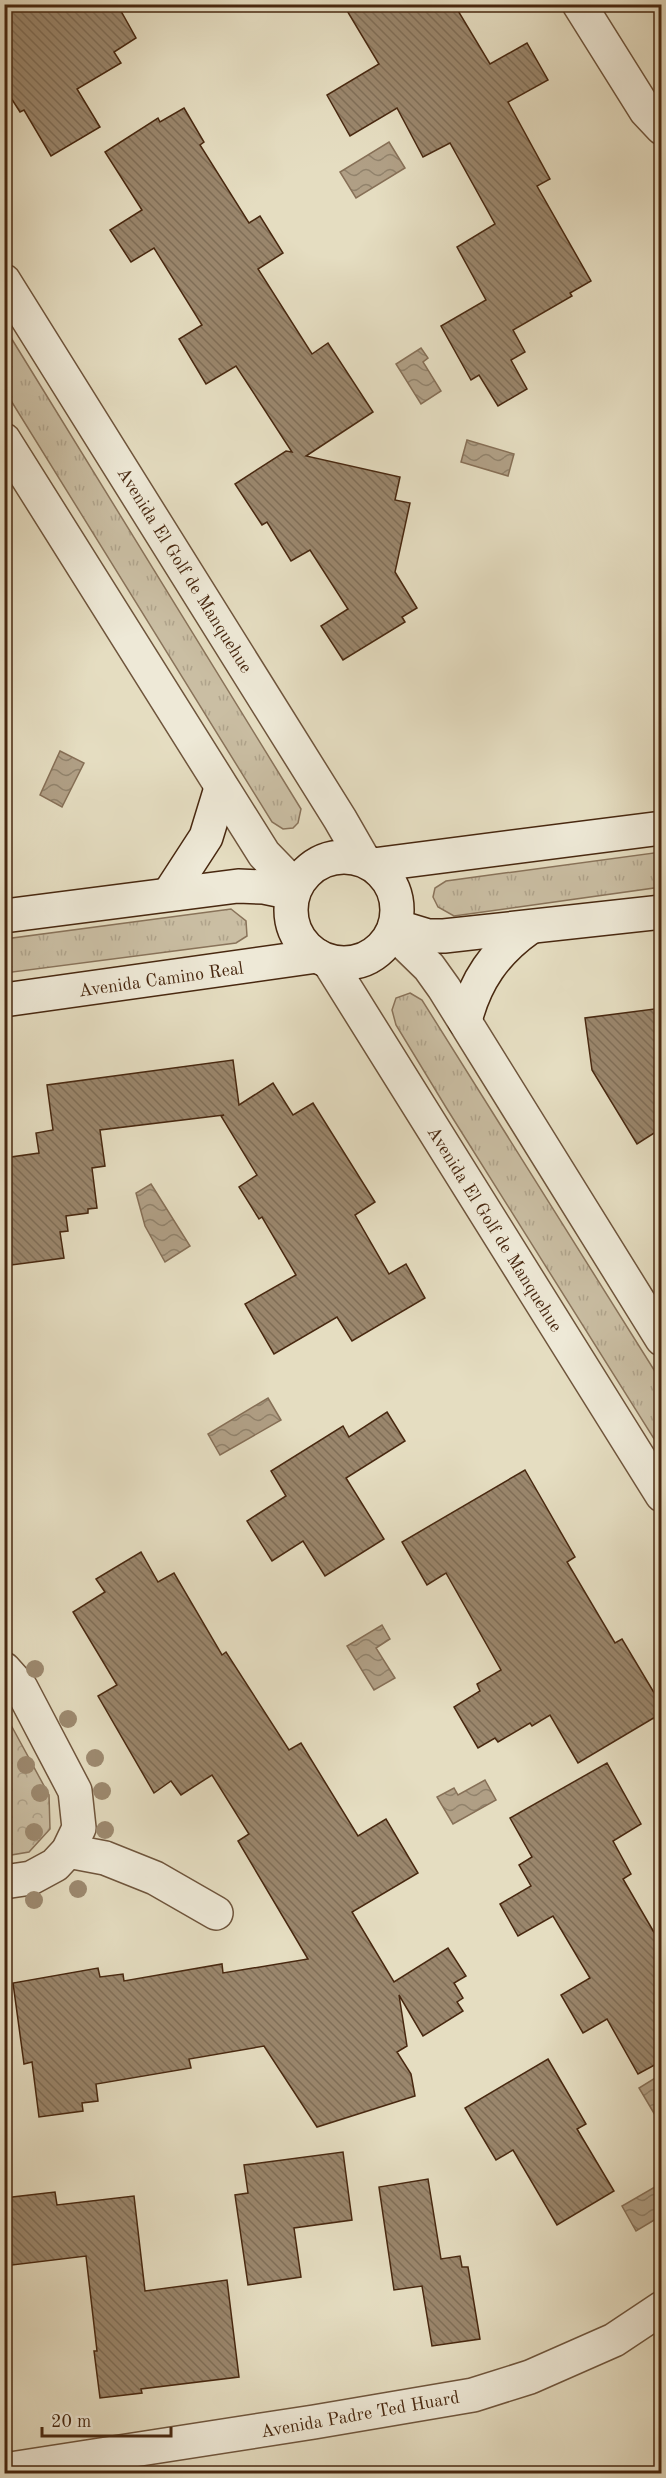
<svg xmlns="http://www.w3.org/2000/svg" width="666" height="2478" viewBox="0 0 666 2478" font-family="'Old Standard TT',serif">
	<defs>
		<pattern id="grass-tufts" width="24" height="20" patternUnits="userSpaceOnUse" patternTransform="scale(1.5)"><rect width="24" height="20" fill="#cabea3"/><path d="M3 7l-1-3M5 7V3M7 7l1-3M15 17l-1-3M17 17v-4M19 17l1-3" fill="none" stroke="#afa38b"/></pattern>
		<pattern id="forest-crowns" width="20" height="18" patternUnits="userSpaceOnUse" patternTransform="scale(1.5)"><rect width="20" height="18" fill="#cabea3"/><path d="M2 6a3 3 0 1 1 6 0M12 15a3 3 0 1 1 6 0" fill="none" stroke="#afa38b"/></pattern>
		<pattern id="water-waves" width="16" height="10" patternUnits="userSpaceOnUse" patternTransform="scale(1.5)"><rect width="16" height="10" fill="#b09f85"/><path d="M0 5q4-4 8 0t8 0" fill="none" stroke="#91826b"/></pattern>
		<pattern id="building-back-hatch" width="6" height="6" patternUnits="userSpaceOnUse" patternTransform="scale(1.5)"><rect width="6" height="6" fill="#9a866c"/><path d="M-1 5l2 2M0 0l6 6M5-1l2 2" fill="none" stroke="#806e57"/></pattern>
	</defs>
	<rect width="100%" height="100%" fill="#e5ddc1"/>
	<filter id="stains"><feTurbulence type="fractalNoise" baseFrequency=".00333" numOctaves="4"/><feColorMatrix values="0 0 0 0 .2 0 0 0 0 .09 0 0 0 0 .02 0 0 0 .5 -.17"/></filter>
	<radialGradient id="worn" r=".72"><stop offset=".6" stop-color="#630" stop-opacity="0"/><stop offset="1" stop-color="#630" stop-opacity=".3"/></radialGradient>
	<g fill="url(#grass-tufts)" stroke="#89735a" stroke-width="1.5">
		<polygon points="5,328 301,809 298,823 293,828 283,829 272,822 5,391"/>
		<polygon points="661,852 661,887 454,916 438,907 433,897 435,888 446,881"/>
		<polygon points="231,909 246,921 247,936 236,943 5,973 5,939"/>
		<polygon points="410,993 422,1000 661,1381 661,1450 447,1109 396,1025 392,1010 396,998"/>
	</g>
	<polygon fill="url(#forest-crowns)" stroke="#89735a" stroke-width="1.5" points="5,1714 49,1795 50,1829 29,1852 5,1856"/>
	<g fill="url(#water-waves)" stroke="#866f56" stroke-width="1.5">
		<polygon points="389,142 405,168 356,198 340,172"/>
		<polygon points="421,348 428,358 423,362 441,391 421,404 396,364"/>
		<polygon points="467,440 514,454 508,476 461,462"/>
		<polygon points="60,751 84,763 62,807 40,795"/>
		<polygon points="151,1184 190,1246 165,1262 145,1226 136,1193"/>
		<polygon points="268,1398 281,1420 220,1455 208,1434"/>
		<polygon points="382,1625 390,1639 376,1648 395,1678 374,1690 347,1646"/>
		<polygon points="485,1780 496,1800 453,1824 437,1797 454,1788 458,1795"/>
		<polygon points="660,2075 662,2078 661,2125 639,2088"/>
		<polygon points="660,2184 661,2216 636,2231 622,2206"/>
	</g>
	<g fill="url(#building-back-hatch)" stroke="#482810" stroke-width="1.5">
		<polygon points="4,4 117,4 136,38 114,52 121,63 77,89 100,127 51,156 24,110 20,112 4,87"/>
		<polygon points="343,4 454,4 490,64 527,43 548,80 508,102 550,179 537,186 591,281 570,293 572,296 513,330 525,352 511,360 527,389 498,406 479,375 471,380 441,326 486,300 457,247 495,224 450,143 423,157 397,108 350,136 327,95 379,64"/>
		<polygon points="184,108 204,142 200,145 249,223 260,216 283,253 258,269 312,354 328,343 373,412 306,456 400,477 395,500 410,503 395,572 417,608 402,617 405,622 343,660 321,626 348,609 310,550 291,561 267,522 262,525 235,484 286,451 292,452 236,366 206,384 179,339 202,325 154,248 131,262 110,230 142,210 105,152 158,118 160,122"/>
		<polygon points="662,1008 662,1128 637,1144 592,1070 585,1018"/>
		<polygon points="233,1060 239,1105 273,1083 293,1115 313,1103 375,1202 355,1215 389,1274 406,1264 425,1298 352,1341 337,1317 274,1354 245,1304 296,1275 262,1217 259,1219 239,1187 257,1175 221,1116 224,1115 100,1130 105,1166 92,1168 97,1208 88,1209 88,1213 66,1216 68,1231 60,1232 64,1258 4,1266 4,1158 39,1153 36,1133 53,1130 47,1085"/>
		<polygon points="387,1412 405,1441 346,1478 384,1539 325,1576 303,1541 272,1561 247,1521 286,1496 271,1471 343,1426 349,1437"/>
		<polygon points="525,1470 575,1557 567,1562 615,1643 622,1639 662,1706 662,1713 578,1763 550,1715 532,1726 530,1723 498,1742 495,1738 478,1748 454,1707 480,1691 477,1684 501,1670 446,1573 427,1585 402,1542"/>
		<polygon points="141,1552 158,1582 174,1573 222,1655 226,1652 289,1750 301,1743 358,1836 386,1819 418,1873 352,1912 394,1982 448,1948 466,1976 454,1983 463,1998 457,2002 463,2011 423,2036 399,1995 407,2046 397,2052 411,2074 415,2096 317,2127 264,2046 189,2059 191,2068 96,2084 98,2101 82,2103 83,2111 39,2117 32,2062 24,2064 13,1983 98,1968 100,1977 123,1974 124,1981 222,1964 223,1973 308,1959 238,1841 249,1834 212,1775 181,1795 171,1781 154,1793 98,1696 117,1685 73,1612 105,1592 96,1579"/>
		<polygon points="607,1763 641,1824 613,1841 631,1874 623,1879 662,1946 662,2061 638,2074 607,2019 583,2033 561,1995 590,1978 553,1916 518,1936 500,1904 531,1886 519,1865 532,1857 510,1818"/>
		<polygon points="548,2059 586,2124 577,2129 614,2191 557,2225 513,2150 496,2160 465,2108"/>
		<polygon points="343,2152 352,2220 294,2228 301,2277 248,2285 235,2195 248,2193 244,2165"/>
		<polygon points="428,2179 441,2259 460,2256 462,2267 468,2267 480,2339 432,2346 422,2286 394,2290 379,2187"/>
		<polygon points="55,2192 57,2205 134,2196 145,2291 227,2280 239,2377 141,2389 142,2393 100,2398 94,2351 97,2351 86,2256 4,2266 4,2198"/>
	</g>
	<g fill="none" stroke-linecap="round" stroke-linejoin="round">
		<g stroke="#6f553c" stroke-width="36">
			<g id="minor">
				<polyline points="579,4 646,111 662,128"/>
				<polyline points="4,281 340,819 363,859"/>
				<polyline points="4,440 264,854 295,886"/>
				<polyline points="4,1669 21,1688 75,1791 79,1828 68,1851 55,1865 31,1878 4,1882"/>
				<polyline points="68,1851 105,1858 155,1878 216,1913"/>
				<polyline points="4,2470 314,2422 473,2395 530,2377 614,2340 662,2308"/>
			</g>
		</g>
		<g stroke="#6f553c" stroke-width="36">
			<g id="tertiary">
				<polyline points="393,932 429,967 444,988 662,1339"/>
				<polyline points="329,962 662,1495"/>
			</g>
		</g>
		<g stroke="#482810" stroke-width="36">
			<g id="secondary">
				<circle cx="344" cy="910" r="53"/>
				<polyline points="373,865 662,828"/>
				<polyline points="169,894 206,837 221,788"/>
				<polyline points="4,916 238,886 264,887 293,893"/>
				<polyline points="395,926 428,936 444,936 662,912"/>
				<polyline points="4,1000 317,956"/>
				<path d="M 465,1021 C 475,981 495,952 529,928"/>
			</g>
		</g>
		<use href="#minor" stroke="#eee9d7" stroke-width="33"/>
		<use href="#tertiary" stroke="#eee9d7" stroke-width="33"/>
		<use href="#secondary" stroke="#eee9d7" stroke-width="33"/>
	</g>
	<g fill="#9d8a70">
		<circle cx="35" cy="1669" r="9"/>
		<circle cx="68" cy="1719" r="9"/>
		<circle cx="95" cy="1758" r="9"/>
		<circle cx="26" cy="1765" r="9"/>
		<circle cx="102" cy="1791" r="9"/>
		<circle cx="40" cy="1793" r="9"/>
		<circle cx="105" cy="1830" r="9"/>
		<circle cx="34" cy="1832" r="9"/>
		<circle cx="78" cy="1889" r="9"/>
		<circle cx="34" cy="1900" r="9"/>
	</g>
	<g text-anchor="middle" stroke-width="4.5" stroke-linejoin="round" paint-order="stroke">
		<g font-size="18" fill="#482810" stroke="#eee9d7">
			<text transform="translate(185 570) rotate(58)" y="6">Avenida El Golf de Manquehue</text>
			<text transform="translate(161 979) rotate(-8)" y="6">Avenida Camino Real</text>
			<text transform="translate(495 1229) rotate(58)" y="6">Avenida El Golf de Manquehue</text>
			<text transform="translate(360 2414) rotate(-10)" y="6">Avenida Padre Ted Huard</text>
		</g>
	</g>
	<rect width="666" height="2478" fill="none" stroke="#e5ddc1" stroke-width="24"/>
	<rect x="6" y="6" width="654" height="2466" fill="none" stroke="#482810" stroke-width="3"/>
	<rect x="12" y="12" width="642" height="2454" fill="none" stroke="#482810" stroke-width="1.5"/>
	<path d="M42 2427v9h129v-9" fill="none" stroke="#482810" stroke-width="3"/>
	<text x="51" y="2427" font-size="18" fill="#482810" stroke="#eee9d7" stroke-width="4.5" paint-order="stroke">20 m</text>
	<rect width="100%" height="100%" filter="url(#stains)"/>
	<rect width="100%" height="100%" fill="url(#worn)"/>
</svg>
